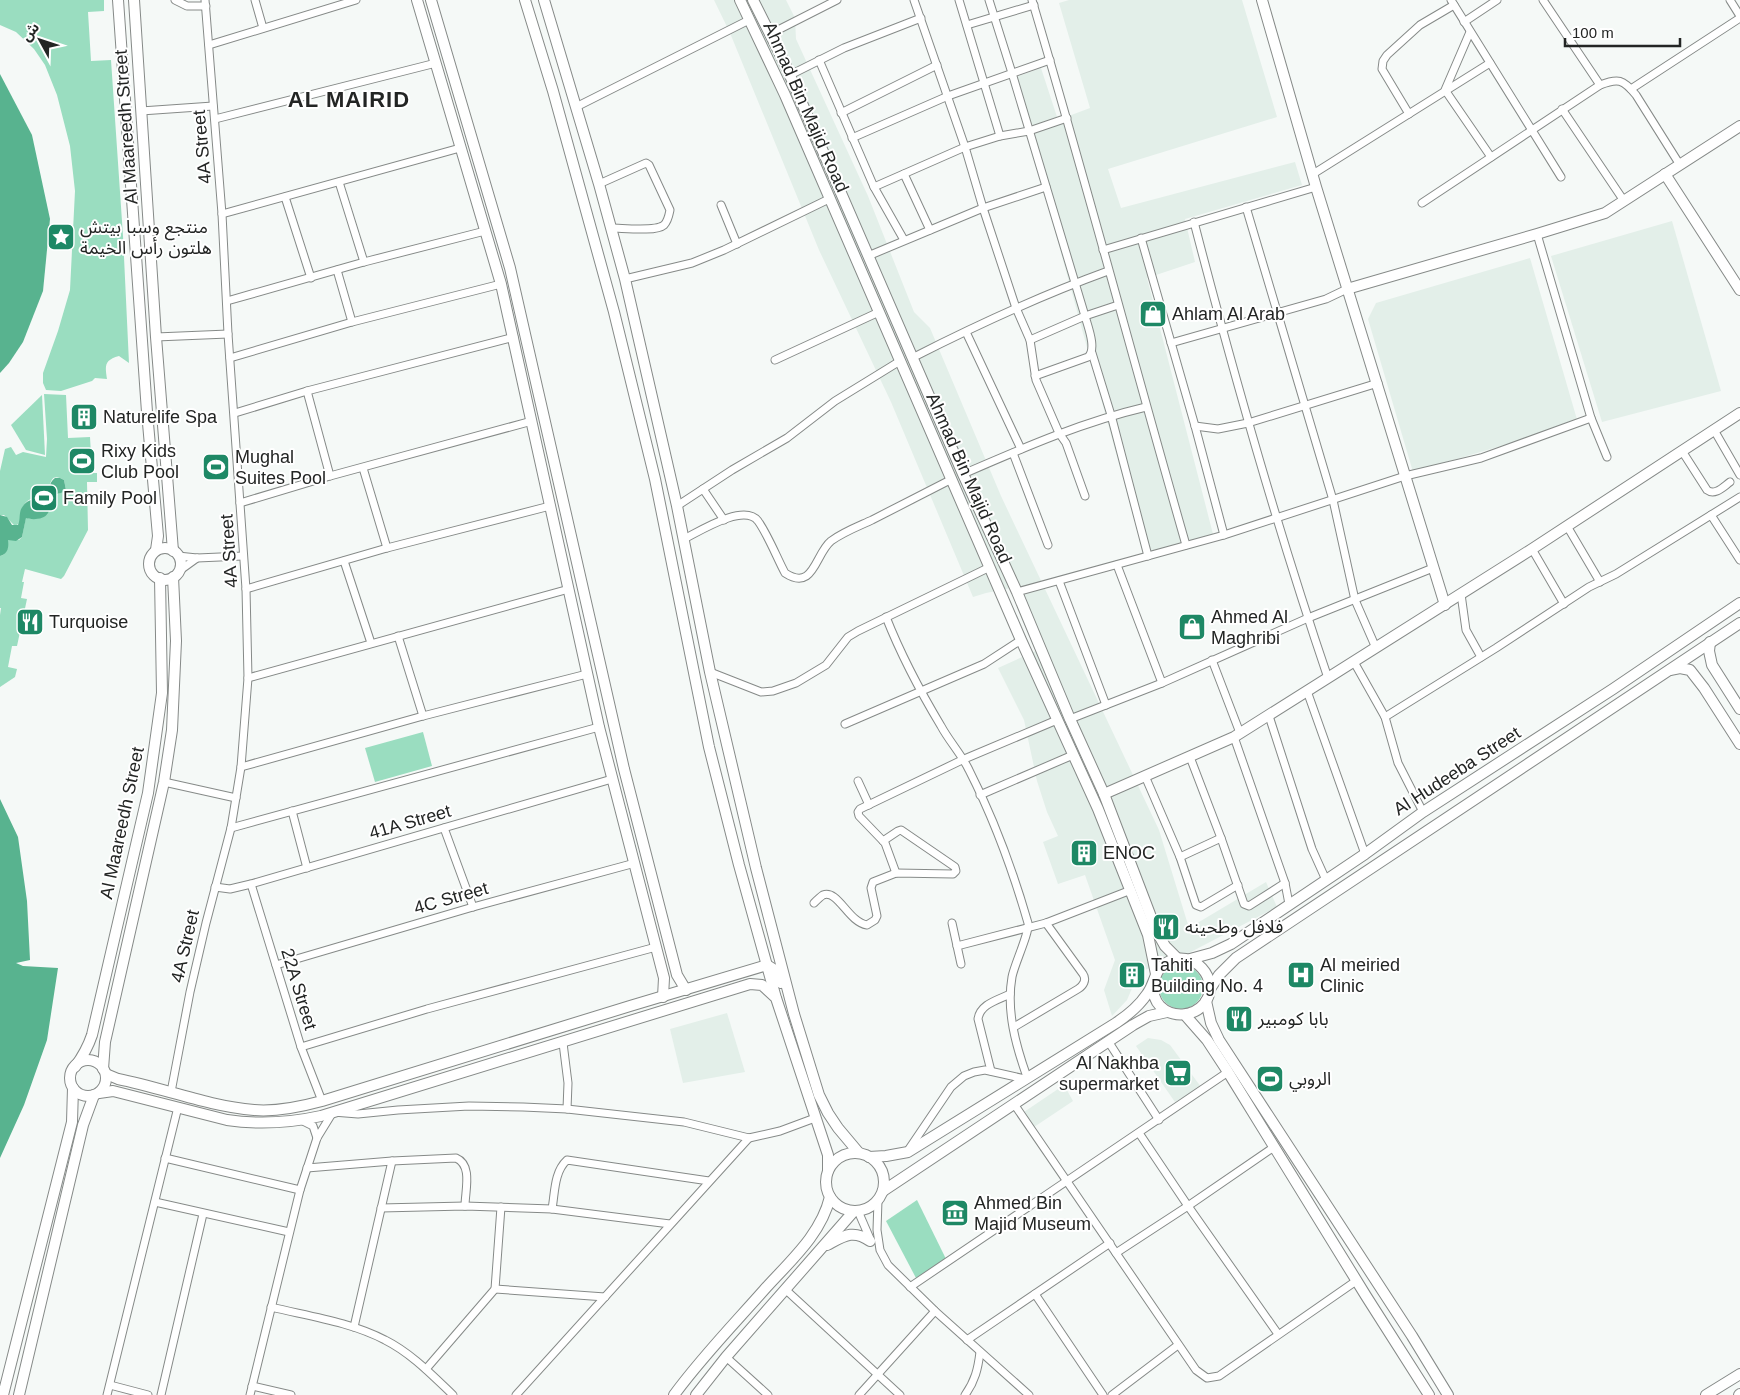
<svg xmlns="http://www.w3.org/2000/svg" width="1740" height="1395" viewBox="0 0 1740 1395" font-family="Helvetica,'Noto Sans Arabic',sans-serif">
	<rect width="100%" height="100%" fill="#f5f9f7"/>
	<g fill="#e3efe9">
		<polygon points="714,0 786,0 795,18 796,39 868,196 914,312 930,328 1001,496 1159,830 1189,928 1266,882 1277,907 1187,954 1139,972 1127,1000 1112,1016 1104,990 1115,960 1085,875 1058,884 1043,842 1058,836 1047,812 1037,781 1024,720 998,668 1040,649 1011,588 986,593 973,597 891,402 819,250 730,33"/>
		<polygon points="1069,0 1242,0 1277,117 1108,169 1121,208 1295,162 1302,185 1185,219 1195,262 1147,278 1214,538 1144,555 1013,78 1041,68 1058,120 1090,108 1059,3"/>
		<polygon points="1672,221 1721,391 1602,422 1551,256"/>
		<polygon points="1530,258 1578,423 1413,472 1368,319 1376,303"/>
		<polygon points="727,1013 745,1072 683,1083 670,1029"/>
		<polygon points="1148,1038 1161,1040 1170,1045 1201,1087 1175,1102 1136,1046"/>
		<polygon points="1064,1085 1073,1101 1034,1127 1024,1112"/>
	</g>
	<g fill="#9addc0">
		<path d="M 0,0 L 104,0 L 104,11 L 88,12 L 91,61 L 111,60 L 123,236 L 129,363 L 119,356 C 104,360 105,366 107,379 L 95,378 L 92,381 L 61,391 L 46,390 L 43,383 L 43,373 L 58,331 L 70,290 L 75,191 L 70,146 L 57,95 L 45,65 L 34,49 L 16,32 L 0,25 Z"/>
		<path d="M 44,394 L 66,395 L 68,438 L 90,437 L 92,473 L 97,473 L 97,482 L 87,482 L 88,530 L 64,576 L 61,579 L 25,569 L 22,582 L 24,582 L 21,598 L 27,599 L 17,646 L 12,646 L 8,667 L 17,669 L 15,677 L 0,687 L 0,615 L 1,608 L 0,608 L 0,556 L 3,555 C 11,547 9,539 0,534 L 19,540 L 22,537 L 26,517 L 29,519 L 40,518 L 50,508 C 49,496 57,495 66,490 L 64,480 C 47,470 52,490 45,496 C 42,499 39,498 34,498 C 22,501 20,512 20,523 L 15,526 L 4,515 L 0,515 L 0,471 L 5,449 L 11,447 L 16,455 L 23,452 L 46,457 L 47,439 Z"/>
		<polygon points="42,395 45,455 26,450 11,425"/>
		<polygon points="423,732 432,766 375,782 365,748"/>
		<circle cx="1181" cy="987" r="22"/>
		<polygon points="917,1200 946,1259 916,1278 886,1221"/>
	</g>
	<g fill="#58b38f">
		<polygon points="0,74 32,135 50,219 43,291 23,342 9,363 0,373"/>
		<path d="M 55,478 L 60,478 L 64,480 L 66,490 C 62,494 56,493 52,497 C 47,502 51,508 48,513 C 44,520 32,520 26,518 L 22,537 L 16,541 L 8,540 C 9,547 8,554 0,556 L 0,515 L 7,517 L 12,525 L 18,525 C 21,519 18,512 23,506 C 30,496 41,501 46,495 C 51,489 48,483 55,478 Z"/>
		<polygon points="0,799 18,837 27,901 30,960 16,963 23,966 58,968 47,1040 24,1105 0,1158"/>
	</g>
	<g fill="none" stroke-linecap="round" stroke-linejoin="round">
		<g stroke="#868a88" stroke-width="9">
			<g id="street">
				<polyline points="175,0 187,6 206,6"/>
				<polyline points="255,0 263,28"/>
				<polyline points="914,0 965,147 983,208 1016,308 1030,340 1036,380 1059,433 1066,443 1085,496"/>
				<polyline points="959,0 1000,136"/>
				<path d="M 989,0 L 1012,73 L 1085,316 C 1088,327 1097,349 1088,357 L 1035,376"/>
				<path d="M 1032,0 C 1086,181 1134,364 1186,545"/>
				<polyline points="1451,0 1561,177"/>
				<polyline points="1543,0 1600,85"/>
				<polyline points="1730,0 1740,16"/>
				<polyline points="1464,22 1497,0"/>
				<polyline points="967,25 1034,5"/>
				<polyline points="1470,32 1445,90 1491,157"/>
				<polyline points="770,34 837,0"/>
				<polyline points="209,45 356,0"/>
				<polyline points="819,60 874,187 904,240"/>
				<polyline points="790,75 844,48 921,18"/>
				<polyline points="1631,89 1740,18"/>
				<polyline points="576,107 749,20"/>
				<polyline points="1562,109 1624,201"/>
				<polyline points="141,111 213,106"/>
				<polyline points="841,113 937,65"/>
				<polyline points="1409,114 1382,69 1383,61 1387,55 1420,25 1454,5"/>
				<polyline points="215,119 436,63"/>
				<polyline points="852,138 948,96 1050,60"/>
				<polyline points="904,174 930,230"/>
				<polyline points="1313,174 1490,63"/>
				<polyline points="339,182 364,262"/>
				<path d="M 599,184 L 646,163 L 649,165 L 670,210 C 669,215 668,221 664,225 C 656,232 623,228 611,228"/>
				<polyline points="874,187 965,147 1000,136 1029,131 1067,118"/>
				<polyline points="285,197 311,278"/>
				<path d="M 1422,203 L 1600,85 C 1618,78 1623,79 1636,95 L 1680,165"/>
				<polyline points="721,205 737,244"/>
				<polyline points="1246,207 1333,500 1355,600 1376,648"/>
				<polyline points="222,214 460,148"/>
				<path d="M 1194,222 C 1234,376 1277,528 1328,678"/>
				<polyline points="1537,234 1591,418 1607,457"/>
				<polyline points="1141,238 1195,426 1224,535"/>
				<polyline points="1103,250 1316,187"/>
				<polyline points="868,256 983,208 1046,187"/>
				<polyline points="337,270 352,322"/>
				<polyline points="625,279 692,263 724,250 829,199"/>
				<polyline points="227,301 364,262 485,231"/>
				<polyline points="966,332 1021,449"/>
				<polyline points="156,337 228,334"/>
				<polyline points="1030,340 1085,316 1118,305"/>
				<polyline points="1171,343 1326,299 1347,289"/>
				<polyline points="1092,353 1111,415 1148,556"/>
				<path d="M 914,357 C 977,325 1042,295 1108,271"/>
				<polyline points="230,358 352,322 501,284"/>
				<polyline points="775,360 879,312"/>
				<polyline points="307,391 330,476"/>
				<polyline points="235,413 307,391 514,337"/>
				<polyline points="1195,426 1218,429 1248,423 1378,383"/>
				<polyline points="1714,430 1740,475"/>
				<path d="M 1682,451 L 1707,490 C 1715,496 1723,487 1730,482"/>
				<polyline points="1013,453 1048,545"/>
				<polyline points="363,468 387,548"/>
				<path d="M 963,474 C 1023,448 1082,422 1146,407"/>
				<polyline points="703,489 724,520"/>
				<polyline points="240,503 330,476 532,421"/>
				<polyline points="677,506 732,470 787,438 835,401 900,361"/>
				<polyline points="1711,515 1740,560"/>
				<polyline points="1567,526 1600,582"/>
				<path d="M 684,539 C 700,531 744,503 758,521 C 768,535 777,558 785,573 C 814,592 815,554 831,541 C 843,532 859,526 872,520 C 899,506 925,493 952,479"/>
				<polyline points="1532,549 1564,604"/>
				<polyline points="178,556 197,558 243,556"/>
				<polyline points="344,561 371,643"/>
				<polyline points="1117,565 1162,683"/>
				<polyline points="179,571 197,558"/>
				<polyline points="1059,581 1106,705"/>
				<polyline points="246,589 387,548 550,506"/>
				<polyline points="1017,592 1224,535 1405,476 1481,458 1591,418"/>
				<polyline points="1461,594 1466,630 1481,657"/>
				<path d="M 886,617 C 901,655 920,691 941,726 C 949,741 962,755 969,770 C 994,819 1013,871 1028,923 C 1030,932 1014,965 1012,977 C 1006,1011 1016,1046 1027,1077"/>
				<polyline points="398,636 423,716"/>
				<polyline points="1212,660 1240,733"/>
				<polyline points="1354,662 1385,717 1398,763 1423,812"/>
				<polyline points="710,672 761,692 773,691 796,683 826,665 848,637 858,631 990,567"/>
				<polyline points="248,678 569,589"/>
				<polyline points="1307,691 1365,854"/>
				<polyline points="1269,716 1312,849 1326,880"/>
				<polyline points="1385,717 1496,648 1589,587 1616,574 1740,497"/>
				<polyline points="1070,719 1162,683 1308,618 1433,568"/>
				<polyline points="845,724 984,664 1021,640"/>
				<polyline points="1234,737 1285,883 1289,904"/>
				<polyline points="1190,757 1221,838 1244,904 1249,906 1285,883"/>
				<polyline points="241,767 423,716 587,674"/>
				<polyline points="1145,776 1180,857 1196,905 1201,907 1238,885"/>
				<polyline points="858,781 869,805"/>
				<polyline points="164,782 236,798"/>
				<polyline points="980,795 1073,755"/>
				<polyline points="292,811 307,868"/>
				<polyline points="231,828 599,727"/>
				<polyline points="444,828 473,907"/>
				<polyline points="1180,857 1221,838"/>
				<polyline points="896,873 885,843 859,816 858,812 860,809 962,760 1057,720"/>
				<polyline points="251,884 301,1047 322,1101"/>
				<polyline points="215,887 230,889 251,884 612,779"/>
				<path d="M 814,903 C 816,901 820,897 823,895 C 838,889 848,922 867,925 L 875,920 L 877,916 L 871,888 L 873,882 L 896,873 L 953,874 L 956,871 L 955,867 L 901,830 L 898,831 L 883,841"/>
				<polyline points="952,923 961,964"/>
				<polyline points="957,946 1046,923 1131,890"/>
				<polyline points="276,965 473,907 635,863"/>
				<path d="M 1014,1027 L 1078,989 C 1083,986 1087,980 1083,974 L 1046,923"/>
				<polyline points="1108,1041 1159,1120"/>
				<polyline points="563,1043 568,1083 567,1109"/>
				<polyline points="301,1047 427,1009 656,947"/>
				<path d="M 991,1071 L 978,1019 C 980,1004 998,1000 1010,994"/>
				<polyline points="171,1092 190,992 206,923 231,828 241,767 248,678 246,589 228,334 222,214 205,0"/>
				<polyline points="1014,1104 1196,1370 1207,1378 1219,1376 1356,1281"/>
				<polyline points="301,1120 313,1126 317,1138"/>
				<polyline points="1139,1133 1188,1206 1278,1334"/>
				<polyline points="909,1149 951,1087 964,1076 974,1072 985,1070 1025,1079"/>
				<polyline points="165,1158 300,1190"/>
				<path d="M 307,1168 L 392,1161 L 456,1158 C 473,1165 465,1191 465,1206"/>
				<polyline points="878,1200 877,1230 880,1250 888,1265 935,1311 1029,1395"/>
				<polyline points="155,1202 289,1232"/>
				<polyline points="381,1208 465,1206 552,1209 670,1224"/>
				<path d="M 552,1209 C 555,1192 554,1172 567,1160 L 709,1181"/>
				<polyline points="858,1211 871,1241"/>
				<polyline points="1116,1253 1188,1206 1274,1147"/>
				<polyline points="910,1287 1228,1072"/>
				<polyline points="495,1289 605,1297"/>
				<polyline points="786,1290 900,1395"/>
				<polyline points="1035,1294 1103,1395"/>
				<path d="M 271,1307 C 308,1316 351,1322 385,1340 C 411,1353 432,1375 453,1395"/>
				<polyline points="354,1327 392,1161"/>
				<polyline points="967,1340 1110,1243"/>
				<polyline points="726,1357 768,1395"/>
				<polyline points="426,1369 495,1289 501,1207"/>
				<polyline points="110,1385 148,1395"/>
				<polyline points="252,1386 291,1395"/>
				<polyline points="107,1395 178,1107"/>
				<polyline points="161,1395 203,1214"/>
				<polyline points="250,1395 300,1190 317,1138 333,1112 358,1114 398,1110 469,1106 523,1107 567,1109 684,1122 749,1138 780,1131 815,1118"/>
				<polyline points="516,1395 749,1138"/>
				<polyline points="859,1395 935,1311"/>
				<path d="M 965,1395 C 975,1381 978,1369 980,1352"/>
				<polyline points="1112,1395 1178,1345"/>
			</g>
		</g>
		<g stroke="#868a88" stroke-width="12">
			<g id="secondary">
				<polyline points="118,0 147,412 158,536 156,550"/>
				<polyline points="134,0 156,337 173,551"/>
				<polyline points="417,0 501,284 599,727 664,978 663,997"/>
				<polyline points="431,0 510,268 624,769 677,975 686,990"/>
				<polyline points="525,0 553,91 614,312 655,479 709,747 739,865 776,998 828,1155 828,1171"/>
				<polyline points="544,0 599,184 625,279 677,506 710,672 756,868 794,1014 819,1095 828,1113 838,1128 859,1153"/>
				<polyline points="740,0 785,95 1021,640 1098,809 1148,935 1156,974"/>
				<polyline points="753,0 785,64 963,474 1017,592 1070,719 1104,794 1156,930 1165,946 1177,958"/>
				<polyline points="1262,0 1316,187 1445,605"/>
				<polyline points="1665,174 1740,290"/>
				<polyline points="1347,289 1537,234 1605,213 1740,126"/>
				<circle cx="165" cy="564" r="16"/>
				<polyline points="1710,642 1709,651 1712,665 1740,709"/>
				<polyline points="1670,670 1680,668 1690,670 1704,688 1740,744"/>
				<polyline points="1104,794 1234,737 1532,549 1740,413"/>
				<polyline points="1190,959 1212,953 1231,944 1365,854 1423,812 1613,689 1740,603"/>
				<polyline points="1210,989 1219,975 1236,958 1740,623"/>
				<polyline points="1206,1001 1211,1023 1219,1040 1412,1336 1448,1395"/>
				<polyline points="1185,1015 1207,1040 1228,1072 1366,1296 1429,1395"/>
				<circle cx="88" cy="1078" r="18"/>
				<path d="M 75,1067 C 83,1056 88,1047 92,1035 L 148,793 L 162,693 L 160,578"/>
				<polyline points="103,1069 105,1042 164,782 172,730 176,641 173,577"/>
				<path d="M 106,1074 L 118,1079 C 163,1088 208,1106 254,1110 C 277,1112 300,1107 322,1101 L 630,1006 L 767,965 L 775,970 L 781,983"/>
				<path d="M 99,1093 L 113,1091 L 227,1120 C 260,1125 289,1123 321,1116 L 750,984 L 762,985 L 774,996"/>
				<circle cx="855" cy="1182" r="29"/>
				<path d="M 869,1157 L 886,1156 L 908,1152 L 1116,1023 C 1128,1015 1139,1006 1147,994 C 1155,984 1154,970 1166,963 C 1192,946 1223,980 1204,1004 C 1193,1017 1172,1018 1160,1006 C 1154,1000 1153,993 1153,985"/>
				<polyline points="883,1191 1133,1025 1149,1016 1167,1012"/>
				<path d="M 827,1245 C 844,1236 853,1229 870,1241"/>
				<polyline points="3,1395 72,1122 73,1088"/>
				<polyline points="19,1395 83,1125 94,1095"/>
				<path d="M 674,1395 C 701,1358 734,1324 764,1290 C 789,1262 821,1235 830,1197"/>
				<polyline points="696,1395 726,1357 854,1211"/>
				<polyline points="1706,1395 1740,1374"/>
				<polyline points="1739,1395 1740,1394"/>
			</g>
		</g>
		<use href="#street" stroke="#fff" stroke-width="7"/>
		<use href="#secondary" stroke="#fff" stroke-width="10"/>
	</g>
	<defs>
		<g id="sight-square" transform="scale(1.4375)"><rect x="-9" y="-9" width="18" height="18" rx="4" fill="#1e8865" stroke="#fff"/><path d="M0-6L1.8-2.2L6-1.7L2.9 1.2L3.7 5.4L0 3.3L-3.7 5.4L-2.9 1.2L-6-1.7L-1.8-2.2Z" fill="#fff"/></g>
		<g id="shop-square" transform="scale(1.4375)"><rect x="-9" y="-9" width="18" height="18" rx="4" fill="#1e8865" stroke="#fff"/><path d="M-5-2.5h2.3a2.7 3.5 0 0 1 5.4 0H5L5.5 6h-11ZM-1.5-2.5h3a1.5 2.3 0 0 0-3 0Z" fill="#fff"/></g>
		<g id="building-square" transform="scale(1.4375)"><rect x="-9" y="-9" width="18" height="18" rx="4" fill="#1e8865" stroke="#fff"/><path d="M-4-6H4V6H1V3H-1V6H-4ZM-2.5-4.3h1.7v1.8h-1.7ZM.8-4.3h1.7v1.8H.8ZM-2.5-1h1.7V.8h-1.7ZM.8-1h1.7V.8H.8Z" fill="#fff"/></g>
		<g id="stadium-square" transform="scale(1.4375)"><rect x="-9" y="-9" width="18" height="18" rx="4" fill="#1e8865" stroke="#fff"/><path d="M0-5a6.5 5 0 1 0 0 10a6.5 5 0 1 0 0-10ZM-3.5-1.8h7v3.6h-7Z" fill="#fff"/></g>
		<g id="restaurant-square" transform="scale(1.4375)"><rect x="-9" y="-9" width="18" height="18" rx="4" fill="#1e8865" stroke="#fff"/><path d="M-5-6h1v4h1v-4h1v4h1v-4h1v5L-1.5 .5V6h-2V.5L-5-1ZM5-6V6H3V1.5H1.5Q1.5-4 5-6Z" fill="#fff"/></g>
		<g id="hospital-square" transform="scale(1.4375)"><rect x="-9" y="-9" width="18" height="18" rx="4" fill="#1e8865" stroke="#fff"/><path d="M-5-5h3v3.5h4V-5h3V5h-3V1.5h-4V5h-3Z" fill="#fff"/></g>
		<g id="supermarket-square" transform="scale(1.4375)"><rect x="-9" y="-9" width="18" height="18" rx="4" fill="#1e8865" stroke="#fff"/><path d="M-6-5.5h2.5l.6 2H6L4.5 2H-2.5L-4.4-4H-6ZM-1.5 3.2a1.3 1.3 0 1 0 .1 0ZM3 3.2a1.3 1.3 0 1 0 .1 0Z" fill="#fff"/></g>
		<g id="museum-square" transform="scale(1.4375)"><rect x="-9" y="-9" width="18" height="18" rx="4" fill="#1e8865" stroke="#fff"/><path d="M0-6L6-3V-2H-6V-3ZM-5-1h2V3h-2ZM-1-1h2V3h-2ZM3-1h2V3H3ZM-6 4H6V6H-6Z" fill="#fff"/></g>
	</defs>
	<g fill-rule="evenodd">
		<use href="#sight-square" x="61" y="237"/>
		<use href="#shop-square" x="1153" y="314"/>
		<use href="#building-square" x="84" y="417"/>
		<use href="#stadium-square" x="82" y="461"/>
		<use href="#stadium-square" x="216" y="467"/>
		<use href="#stadium-square" x="44" y="498"/>
		<use href="#restaurant-square" x="30" y="622"/>
		<use href="#shop-square" x="1192" y="627"/>
		<use href="#building-square" x="1084" y="853"/>
		<use href="#restaurant-square" x="1166" y="927"/>
		<use href="#building-square" x="1132" y="975"/>
		<use href="#hospital-square" x="1301" y="975"/>
		<use href="#restaurant-square" x="1239" y="1019"/>
		<use href="#supermarket-square" x="1178" y="1073"/>
		<use href="#stadium-square" x="1270" y="1079"/>
		<use href="#museum-square" x="955" y="1213"/>
	</g>
	<g text-anchor="middle" stroke-width="4" stroke-linejoin="round" paint-order="stroke">
		<g font-size="18" fill="#232524" stroke="#fff">
			<text transform="translate(806 107) rotate(66)" y="6">Ahmad Bin Majid Road</text>
			<text transform="translate(126 127) rotate(-94)" y="6">Al Maareedh Street</text>
			<text transform="translate(202 147) rotate(-95)" y="6">4A Street</text>
			<text transform="translate(969 478) rotate(66)" y="6">Ahmad Bin Majid Road</text>
			<text transform="translate(229 551) rotate(-94)" y="6">4A Street</text>
			<text transform="translate(1457 771) rotate(-33)" y="6">Al Hudeeba Street</text>
			<text transform="translate(410 822) rotate(-16)" y="6">41A Street</text>
			<text transform="translate(122 823) rotate(-78)" y="6">Al Maareedh Street</text>
			<text transform="translate(451 898) rotate(-16)" y="6">4C Street</text>
			<text transform="translate(185 946) rotate(-77)" y="6">4A Street</text>
			<text transform="translate(299 989) rotate(73)" y="6">22A Street</text>
		</g>
		<g font-size="18" fill="#232524" stroke="#fff" text-anchor="start">
			<text x="80" y="233">منتجع وسبا بيتش<tspan x="80" dy="21">هلتون رأس الخيمة</tspan></text>
			<text x="1172" y="320">Ahlam Al Arab</text>
			<text x="103" y="423">Naturelife Spa</text>
			<text x="101" y="457">Rixy Kids<tspan x="101" dy="21">Club Pool</tspan></text>
			<text x="235" y="463">Mughal<tspan x="235" dy="21">Suites Pool</tspan></text>
			<text x="63" y="504">Family Pool</text>
			<text x="1211" y="623">Ahmed Al<tspan x="1211" dy="21">Maghribi</tspan></text>
			<text x="49" y="628">Turquoise</text>
			<text x="1103" y="859">ENOC</text>
			<text x="1185" y="933">فلافل وطحينه</text>
			<text x="1151" y="971">Tahiti<tspan x="1151" dy="21">Building No. 4</tspan></text>
			<text x="1320" y="971">Al meiried<tspan x="1320" dy="21">Clinic</tspan></text>
			<text x="1258" y="1025">بابا كومبير</text>
			<text x="1159" y="1069" text-anchor="end">Al Nakhba<tspan x="1159" dy="21">supermarket</tspan></text>
			<text x="1289" y="1085">الروبي</text>
			<text x="974" y="1209">Ahmed Bin<tspan x="974" dy="21">Majid Museum</tspan></text>
		</g>
		<g font-size="22" font-weight="bold" letter-spacing="1" fill="#232524" stroke="#fff">
			<text x="349" y="107">AL MAIRID</text>
		</g>
	</g>
	<g transform="translate(40 40) rotate(310)" stroke="#ffffff" stroke-width="4" paint-order="stroke">
	<path d="M0-4L9 19L0 12L-9 19Z" fill="#232524"/>
	<text y="-8" font-size="14" font-weight="bold" text-anchor="middle" fill="#232524">ش</text>
	</g>
	<path d="M1565 38v8h115v-8" fill="none" stroke="#232524" stroke-width="2.5"/>
	<text x="1572" y="38" font-size="15" fill="#232524" stroke="#ffffff" stroke-width="4" paint-order="stroke">100 m</text>
</svg>
